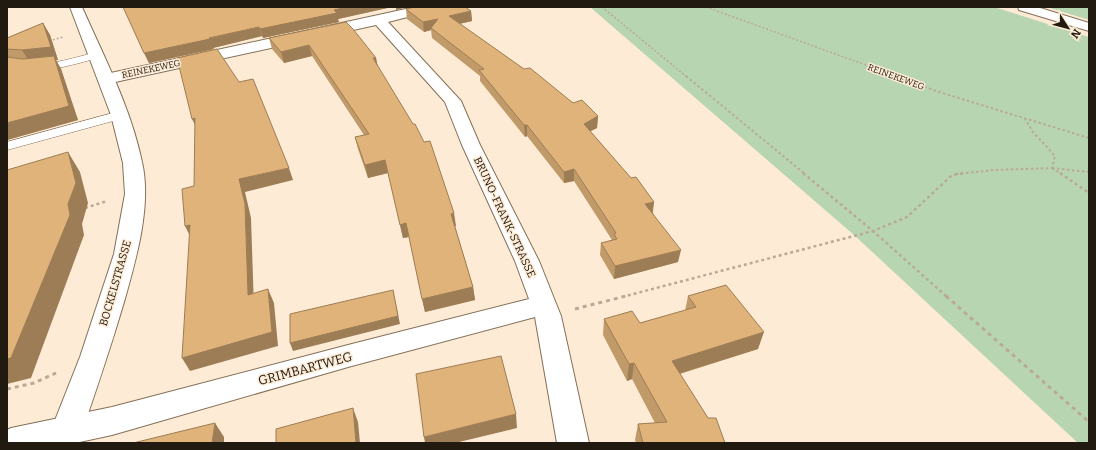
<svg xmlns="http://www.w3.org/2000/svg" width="1096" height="450" viewBox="0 0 1096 450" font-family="Bitter,serif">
	<rect width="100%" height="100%" fill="#fdebd5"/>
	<g fill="#b8d5b1">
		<polygon points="590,7 994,7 1089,37 1089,443 1078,443 854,235"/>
		<polygon points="1047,7 1089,7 1089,20"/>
	</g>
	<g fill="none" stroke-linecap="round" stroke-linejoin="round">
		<g stroke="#847058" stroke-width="1">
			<g id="lane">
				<path d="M 97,52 L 102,55 L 101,57 C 69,66 40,75 7,68 L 7,62 C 39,69 66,60 97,52 Z"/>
				<polygon points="120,111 124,112 126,115 124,118 7,150 7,142"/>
			</g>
		</g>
		<g stroke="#847058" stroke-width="2">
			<polygon id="street" points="415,7 436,7 435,10 388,22 461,101 480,145 539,261 561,316 589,443 557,443 535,317 348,367 112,435 75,443 7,443 7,430 11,428 112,407 348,345 529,299 515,261 462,145 445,102 376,25 106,84 100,82 98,79 100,76 106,74"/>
		</g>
		<g stroke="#847058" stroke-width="2">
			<g id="secondary">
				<path d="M 70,7 L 82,7 C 104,57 131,108 142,162 C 152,205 136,260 124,302 C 110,350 94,396 78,443 L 46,443 L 80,357 L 114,254 L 125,194 L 123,163 L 111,115 Z"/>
				<polygon points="1018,7 1037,7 1089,23 1089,31 1019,10"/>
			</g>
		</g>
		<g stroke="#b9aa98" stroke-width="1.5" stroke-dasharray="2 2" stroke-linecap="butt">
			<polyline points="602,7 687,77"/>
			<polyline points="706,7 899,77"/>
			<polyline points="49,41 63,37"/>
		</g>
		<g stroke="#b9aa98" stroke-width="2" stroke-dasharray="2.5 2.5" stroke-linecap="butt">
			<polyline points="686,76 805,174"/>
			<polyline points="896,76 936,91 1089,138"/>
			<polyline points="1052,168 1062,174"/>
			<polyline points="1052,168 1089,172"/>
			<polyline points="956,174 994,170 1052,168 1055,156 1033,132 1025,119"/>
		</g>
		<g stroke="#b9aa98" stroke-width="2.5" stroke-dasharray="3 3" stroke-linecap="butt">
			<polyline points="803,173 873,231 947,297"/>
			<polyline points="1060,173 1089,193"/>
			<polyline points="85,208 107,201"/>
			<polyline points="622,297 873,231 907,217 952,175 965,173"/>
		</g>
		<g stroke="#b9aa98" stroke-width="3" stroke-dasharray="4 4" stroke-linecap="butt">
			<polyline points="946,296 1089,422"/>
			<polyline points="575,309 626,296"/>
			<polyline points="7,389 34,383 56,373"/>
		</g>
		<use href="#lane" fill="#fff" fill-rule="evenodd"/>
		<use href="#street" fill="#fff" fill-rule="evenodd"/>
		<use href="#secondary" fill="#fff" fill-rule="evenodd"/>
	</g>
	<g fill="#c19a69">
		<polygon points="123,7 392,7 338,19 339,22 263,38 262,36 213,48 214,49 149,63"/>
		<polygon points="406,9 471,11 472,21 459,24 573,103 598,116 597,128 590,131 631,178 654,202 653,213 678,262 614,279 600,255 601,243 612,240 574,181 564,183 527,136 525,137 480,81 480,76 432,38 431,30 424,32 407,19"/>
		<polygon points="43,23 50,35 58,60 56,60 61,69 78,120 7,140 7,38"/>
		<polygon points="269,38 376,58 378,67 456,226 455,226 473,287 475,300 425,312 409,237 403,238 388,173 368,178 358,149 355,137 364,135 312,56 284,63 272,49"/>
		<polygon points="688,296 758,349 680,374 708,418 725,443 636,443 635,440 638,424 655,423 632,379 627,381 603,335 604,319 640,323 685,311"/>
	</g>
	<g fill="#9d7d55">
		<polygon points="347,7 392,7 338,19 339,22 263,38 260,29 334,10"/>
		<polygon points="396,7 408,7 396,10"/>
		<polygon points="471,11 472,21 450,26 449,16"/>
		<polygon points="438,19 431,28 431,30 424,32 423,22"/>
		<polygon points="43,23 50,35 58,60 56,60 61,69 78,120 7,140 7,123 30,63 22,50"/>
		<polygon points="259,27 262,36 213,48 214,49 149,63 144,53"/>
		<polygon points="309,45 312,56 284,63 281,52"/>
		<polygon points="373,58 376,58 378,69"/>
		<polygon points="598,116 597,128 583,135 584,124"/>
		<polygon points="195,118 198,131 192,119"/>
		<polygon points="524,125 527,125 527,136 525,137"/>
		<polygon points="68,152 80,172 88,203 82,224 84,235 31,378 7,384 7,359"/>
		<polygon points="385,160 388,173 368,178 365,165"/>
		<polygon points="289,168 293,180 245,192 251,218 254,308 248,295 239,179"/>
		<polygon points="574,169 574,181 564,183 564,172"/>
		<polygon points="654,202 652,214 645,204"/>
		<polygon points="454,213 456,226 453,227 451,214"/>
		<polygon points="406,223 409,237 403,238 400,225"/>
		<polygon points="190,225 192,240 185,226"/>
		<polygon points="681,250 678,262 614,279 615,266"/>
		<polygon points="473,287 475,300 425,312 422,299"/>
		<polygon points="268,289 274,303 278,346 190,371 182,358"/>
		<polygon points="393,290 400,324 293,351 290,343"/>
		<polygon points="764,332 758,349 668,377 672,361"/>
		<polygon points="634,363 632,379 627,381 629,364"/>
		<polygon points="353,408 358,422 360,443 356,443"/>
		<polygon points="516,414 517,428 455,443 425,443 424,437"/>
		<polygon points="215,423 224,437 224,443 212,443"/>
	</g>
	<g fill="#e0b37a" stroke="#9d7d55">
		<polygon points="123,7 347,7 334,10 337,13 260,29 259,27 209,38 210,39 144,53"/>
		<polygon points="415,7 465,7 471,11 449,16 524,69 530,68 573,103 582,100 598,116 584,124 631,178 636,177 654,202 645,204 681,250 615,266 601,243 617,239 614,234 616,233 574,169 564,172 527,125 524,125 479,70 484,69 431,28 438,19 423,22 406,9"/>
		<polygon points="346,22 353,29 376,58 373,58 413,124 415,124 424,142 430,141 454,213 451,214 473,287 422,299 406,223 400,225 385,160 365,165 355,137 369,134 309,45 281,52 269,38"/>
		<polygon points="43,23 51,47 22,50 7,49 7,38"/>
		<polygon points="217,49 239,82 253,79 289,168 239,179 245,204 248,295 268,289 272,332 182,358 190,225 185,226 182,189 194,186 195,118 192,119 177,58"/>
		<polygon points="54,56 69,106 7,123 7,57 23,59"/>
		<polygon points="68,152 76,183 68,204 70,215 11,358 7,359 7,170"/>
		<polygon points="726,285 764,332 672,361 708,418 716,418 725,443 643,443 638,424 667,422 634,363 629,364 604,319 632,311 640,323 696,307 688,296"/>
		<polygon points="393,290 398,316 290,343 290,314"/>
		<polygon points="501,356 516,414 424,437 416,374"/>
		<polygon points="353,408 356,443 276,443 276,429"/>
		<polygon points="215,423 212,443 133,443"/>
	</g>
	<g text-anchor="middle" stroke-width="3" stroke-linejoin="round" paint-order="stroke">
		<g font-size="9" fill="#211a10" stroke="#fdebd5">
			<text transform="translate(151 69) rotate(-12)" y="3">REINEKEWEG</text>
			<text transform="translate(896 77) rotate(20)" y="3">REINEKEWEG</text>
		</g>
		<g font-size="11" fill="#211a10" stroke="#fdebd5">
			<text transform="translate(505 217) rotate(65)" y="4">BRUNO-FRANK-STRASSE</text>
			<text transform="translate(115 283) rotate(-74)" y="4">BOCKELSTRASSE</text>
		</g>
		<g font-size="13" fill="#211a10" stroke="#fdebd5">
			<text transform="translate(305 368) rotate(-15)" y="5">GRIMBARTWEG</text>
		</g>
	</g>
	<rect width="1096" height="450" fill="none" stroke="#211a10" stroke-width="16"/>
	<g transform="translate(1068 28) rotate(126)" stroke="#fdebd5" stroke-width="3" paint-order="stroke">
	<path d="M0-3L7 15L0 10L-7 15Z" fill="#211a10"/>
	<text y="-6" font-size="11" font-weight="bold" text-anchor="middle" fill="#211a10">N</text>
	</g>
</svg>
